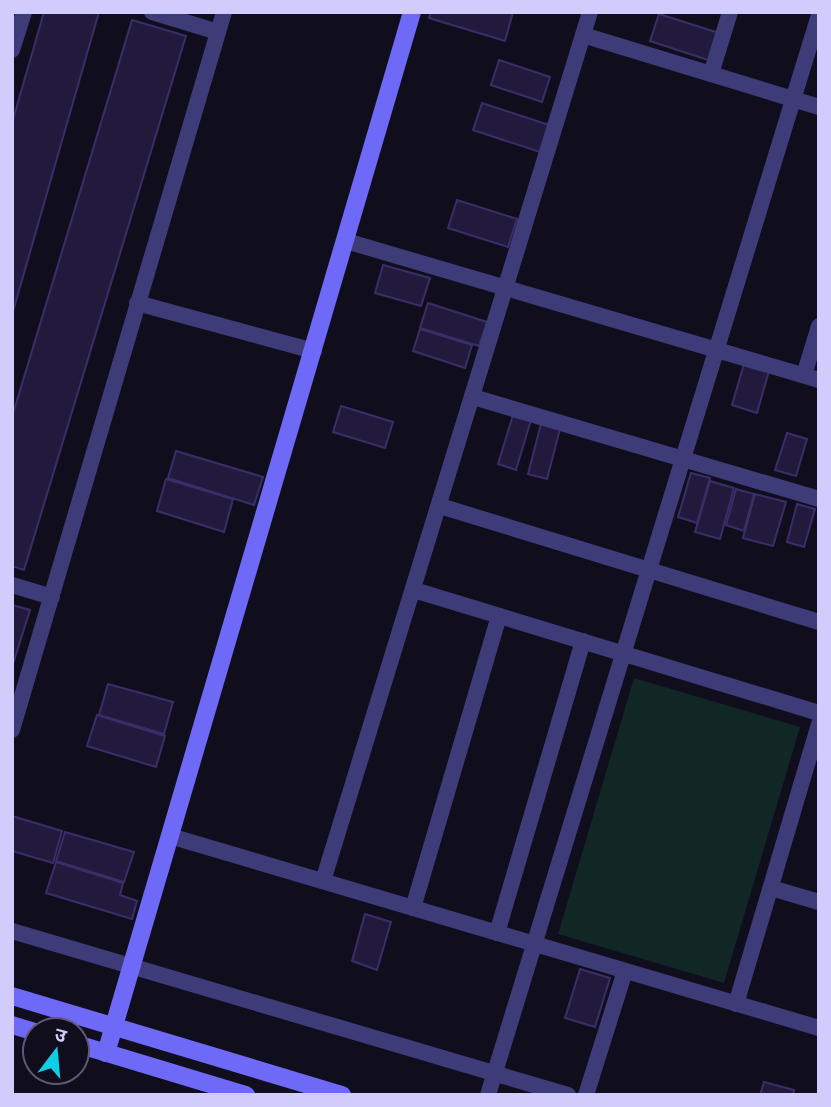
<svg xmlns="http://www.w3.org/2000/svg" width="831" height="1107" viewBox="0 0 831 1107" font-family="'Work Sans','Noto Sans Devanagari',sans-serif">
	<rect width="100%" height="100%" fill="#100d1d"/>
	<polygon fill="#102726" points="634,678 800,727 724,983 558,934"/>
	<g fill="#221a3d" stroke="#3a2e68" stroke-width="2">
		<polygon points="44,12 99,12 12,315 12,123"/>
		<polygon points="431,12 513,12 505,41 429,18"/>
		<polygon points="659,14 719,33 711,61 650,41"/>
		<polygon points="132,20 186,36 24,570 12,566 12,417"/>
		<polygon points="499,60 550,77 542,102 491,85"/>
		<polygon points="482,103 549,125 540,152 473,130"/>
		<polygon points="457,200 517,219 508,247 448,228"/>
		<polygon points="383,265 430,278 421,306 375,293"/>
		<polygon points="428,303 487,322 479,346 420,328"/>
		<polygon points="420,329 472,345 465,368 413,351"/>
		<polygon points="744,364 769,371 757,413 732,405"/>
		<polygon points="341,406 393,422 385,448 333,432"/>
		<polygon points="513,415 531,420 516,470 498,464"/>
		<polygon points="541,424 560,429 547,479 528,474"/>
		<polygon points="787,433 807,439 796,476 775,470"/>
		<polygon points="176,451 263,477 254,505 168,478"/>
		<polygon points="691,473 710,478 697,523 678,517"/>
		<polygon points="166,479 233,499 224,532 157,511"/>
		<polygon points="710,481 734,488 720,539 695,532"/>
		<polygon points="736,489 754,494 744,531 726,525"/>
		<polygon points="755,494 786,502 773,546 743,538"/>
		<polygon points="797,504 815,509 804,547 787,542"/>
		<polygon points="12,605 30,610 13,664 12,664"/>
		<polygon points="108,684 173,702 164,734 99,715"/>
		<polygon points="97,715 165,736 156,767 87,746"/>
		<polygon points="12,816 62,831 53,863 12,851"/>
		<polygon points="65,832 134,852 124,882 56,861"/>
		<polygon points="56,862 123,883 120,895 137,901 132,919 46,893"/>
		<polygon points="365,914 391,922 377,970 352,961"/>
		<polygon points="580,969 610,978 595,1027 565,1018"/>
		<polygon points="764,1082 794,1090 793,1095 760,1095"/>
	</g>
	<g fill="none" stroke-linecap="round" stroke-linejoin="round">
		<g stroke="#3e3b79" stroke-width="16">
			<polyline points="152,12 218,32"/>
			<polyline points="583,35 819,107"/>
			<polyline points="12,50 24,12"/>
			<polyline points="711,74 730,12"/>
			<polyline points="346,241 819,380"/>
			<polyline points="137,303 314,351"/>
			<polyline points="804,375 819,326"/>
			<polyline points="473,397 819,499"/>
			<polyline points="440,506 819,622"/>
			<polyline points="12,585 52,597"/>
			<polyline points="414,590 819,713"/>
			<polyline points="12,730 224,12"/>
			<polyline points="170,836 819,1028"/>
			<polyline points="323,881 590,12"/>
			<polyline points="771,888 819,902"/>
			<polyline points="413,908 499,616"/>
			<polyline points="12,931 568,1095"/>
			<polyline points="497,933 583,641"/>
			<polyline points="736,1004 819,724"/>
			<polyline points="488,1095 819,15"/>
			<polyline points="586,1095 625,971"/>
		</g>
		<g stroke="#6e69f6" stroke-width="18">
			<polyline points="12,996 342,1095"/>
			<polyline points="12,1025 35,1032"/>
			<polyline points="77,1044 246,1095"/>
			<polyline points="106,1053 412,12"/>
		</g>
	</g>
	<rect width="831" height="1107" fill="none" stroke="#d2ccfc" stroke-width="28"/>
	<g transform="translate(56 1051) rotate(16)"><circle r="33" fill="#100d1d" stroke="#5e5976" stroke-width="2"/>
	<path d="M0-5L12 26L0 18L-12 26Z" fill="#0ecfe6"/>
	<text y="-10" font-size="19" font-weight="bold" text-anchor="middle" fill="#d2ccfc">उ</text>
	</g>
</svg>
